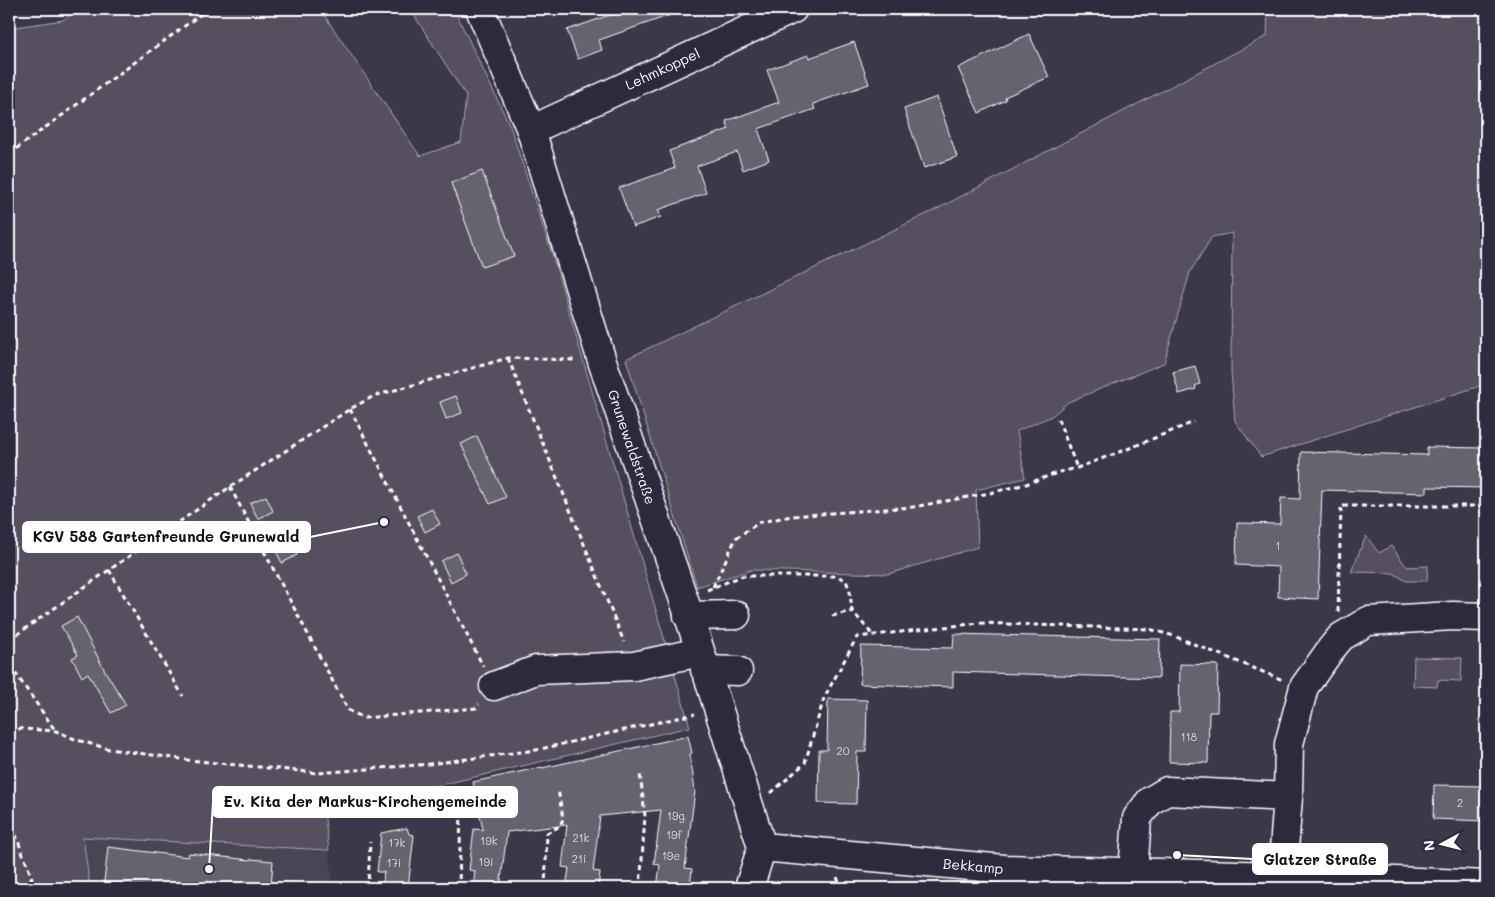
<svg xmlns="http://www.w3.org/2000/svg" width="1495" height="897" viewBox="0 0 1495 897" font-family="Mali,sans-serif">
	<rect width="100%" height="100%" fill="#3c3749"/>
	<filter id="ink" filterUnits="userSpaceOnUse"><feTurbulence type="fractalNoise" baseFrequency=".02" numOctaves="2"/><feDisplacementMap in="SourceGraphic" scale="10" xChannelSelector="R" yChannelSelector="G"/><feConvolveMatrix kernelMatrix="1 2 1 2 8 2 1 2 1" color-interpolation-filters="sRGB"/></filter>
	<g filter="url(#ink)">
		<polygon fill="#494455" points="83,837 329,850 333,888 90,888"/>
		<g fill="#555060" stroke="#aaa8b0">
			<polygon points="79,9 320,9 420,156 461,142 466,96 410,9 454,9 510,126 553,257 690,727 324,812 329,850 83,837 90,888 9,888 9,28 63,20"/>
			<polygon points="1268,9 1486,9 1486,384 1261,457 1235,421 1231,372 1232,233 1212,237 1190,272 1164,363 1068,402 1052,416 1017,431 1025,478 976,490 978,547 888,574 751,570 697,587 626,359 937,209 1267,36"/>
			<polygon points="1366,536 1379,553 1391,546 1407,567 1428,566 1427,581 1406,581 1393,573 1351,572"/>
			<polygon points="1414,657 1462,658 1461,681 1438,680 1437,687 1413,686"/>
		</g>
		<g fill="#666270" stroke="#fff">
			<polygon points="627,9 681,9 682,11 599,40 602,50 578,59 567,30"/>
			<polygon points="1029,34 1049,77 1005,97 1006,100 979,113 958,68"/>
			<polygon points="854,42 869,84 813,104 815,109 758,129 769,160 743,170 737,152 697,166 706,193 658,210 661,217 633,227 619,188 675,168 669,151 729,129 726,121 779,102 767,70 808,55 809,58"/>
			<polygon points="937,97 957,157 924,168 904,109"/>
			<polygon points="482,171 514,256 482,267 451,183"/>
			<polygon points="1195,366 1200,384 1195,386 1196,389 1179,394 1173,372"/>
			<polygon points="456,396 462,413 446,419 440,402"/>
			<polygon points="477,436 506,497 490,504 461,444"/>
			<polygon points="1427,447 1486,448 1486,488 1427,487 1427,493 1322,490 1318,599 1278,597 1279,567 1236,565 1237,523 1280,524 1281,498 1300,499 1301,452 1427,455"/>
			<polygon points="266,496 273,511 258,519 250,503"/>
			<polygon points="432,509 440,524 425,532 417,516"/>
			<polygon points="289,539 297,555 282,563 274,547"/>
			<polygon points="457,553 466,574 451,582 441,561"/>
			<polygon points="77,617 105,671 126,705 111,713 88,673 82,677 72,658 78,655 61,626"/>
			<polygon points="954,634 1160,639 1159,678 953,672 953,687 860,684 861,646 953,648"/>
			<polygon points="1180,664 1218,665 1217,712 1209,712 1208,763 1169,762 1170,712 1179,712"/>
			<polygon points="828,699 867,700 866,752 857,752 856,804 818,803 819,750 827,750"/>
			<polygon points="688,736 692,753 690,754 695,791 685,868 692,869 690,888 657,888 660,865 654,864 661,810 600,816 593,871 600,872 598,888 566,888 569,868 562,867 567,825 507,832 500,888 473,888 475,871 469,870 474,829 483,830 473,782 542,767 542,768"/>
			<polygon points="1434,785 1486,786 1486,821 1433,819"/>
			<polygon points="407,828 409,834 414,835 408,888 382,888 384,872 377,872 381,833"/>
			<polygon points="108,847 188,857 189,853 250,860 250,859 273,861 271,886 260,885 259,888 146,888 146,887 104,882"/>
		</g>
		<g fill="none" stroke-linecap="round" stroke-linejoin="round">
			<g stroke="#fff" stroke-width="31">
				<g id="minor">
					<path id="s1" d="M 480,9 L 531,130 L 602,361 L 684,600 L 762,847 L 749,888"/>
					<path id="s2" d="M 531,130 L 793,9"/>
					<polyline points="688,616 736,615"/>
					<polyline points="705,670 738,671"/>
					<polyline points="494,686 536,670 634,666 700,652"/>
					<path id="s3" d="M 762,847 L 1004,869 L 1282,876 L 1486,885"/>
					<polyline points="1133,872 1137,818 1150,801 1167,791 1288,797"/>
					<polyline points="1281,888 1288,797 1289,744 1304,687 1331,649 1341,637 1368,621 1453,616 1486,617"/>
				</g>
			</g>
			<g stroke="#fff" stroke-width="3" stroke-dasharray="5 4" stroke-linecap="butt">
				<polyline points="9,154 208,9"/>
				<polyline points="508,358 624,642"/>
				<polyline points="350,409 483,666"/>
				<polyline points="1058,419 1077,468"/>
				<polyline points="230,487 348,710 364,718 476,708 479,704"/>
				<polyline points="109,570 183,696"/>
				<polyline points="713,587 736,538 760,522 792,516 913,507 990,493 1026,484 1060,472 1077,468 1130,448 1194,422"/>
				<polyline points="707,590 742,576 836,576 846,580 850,592 852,611"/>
				<polyline points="1338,612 1341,506 1486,506"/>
				<polyline points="832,616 852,611 872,634"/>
				<polyline points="9,640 109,570 230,487 350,409 374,396 508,358 576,360"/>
				<polyline points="9,656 11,667 55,730"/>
				<polyline points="9,728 56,731 77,740 109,749 188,760 319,773 429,764 536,750 695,714"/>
				<polyline points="771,793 805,763 824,698 857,637 979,623 1149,629 1174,636 1283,680"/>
				<polyline points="9,817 32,878 18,888"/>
				<polyline points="837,877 841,888"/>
				<polyline points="368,888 370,842"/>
				<polyline points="459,888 461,808"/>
				<polyline points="545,888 547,833 560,826 563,819 558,789"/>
				<polyline points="640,888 645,816 640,773"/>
			</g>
			<use href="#minor" stroke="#2f2a3d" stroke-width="28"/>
		</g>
	</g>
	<g text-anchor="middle" stroke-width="4.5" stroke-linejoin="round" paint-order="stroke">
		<g font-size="11" fill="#d9d8db">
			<text x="1278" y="550">1</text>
			<text x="1189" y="741">118</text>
			<text x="843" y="755">20</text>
			<text x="1460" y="807">2</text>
			<text x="676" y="820">19g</text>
			<text x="674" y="839">19f</text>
			<text x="581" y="842">21k</text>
			<text x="489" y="845">19k</text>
			<text x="397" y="847">17k</text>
			<text x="671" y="860">19e</text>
			<text x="579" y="863">21i</text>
			<text x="486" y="866">19i</text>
			<text x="394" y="867">17i</text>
		</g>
		<g font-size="14" fill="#fff" stroke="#2f2a3d">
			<text dy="5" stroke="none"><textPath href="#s2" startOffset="145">Lehmkoppel</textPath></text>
			<text dy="5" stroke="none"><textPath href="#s1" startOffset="464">Grunewaldstraße</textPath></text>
			<text dy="5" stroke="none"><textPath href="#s3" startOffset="212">Bekkamp</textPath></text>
		</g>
	</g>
	<path fill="none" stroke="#fff" stroke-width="2" d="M384 522L310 537M209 869L213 802M1177 855L1253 859"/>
	<g fill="#fff" stroke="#2f2a3d" stroke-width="2">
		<circle cx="384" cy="522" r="5"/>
		<circle cx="209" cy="869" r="5"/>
		<circle cx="1177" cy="855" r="5"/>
	</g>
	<g fill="#fff" stroke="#fff" stroke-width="2">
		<rect x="23" y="522" width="287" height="30" rx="5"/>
		<rect x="213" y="787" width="304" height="30" rx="5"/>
		<rect x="1253" y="844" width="134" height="30" rx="5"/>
	</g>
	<g font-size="15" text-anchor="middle" font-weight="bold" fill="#111">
		<text x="166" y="542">KGV 588 Gartenfreunde Grunewald</text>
		<text x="365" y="807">Ev. Kita der Markus-Kirchengemeinde</text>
		<text x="1320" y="865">Glatzer Straße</text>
	</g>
	<rect width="1495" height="897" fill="none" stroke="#2f2a3d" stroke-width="30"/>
	<rect x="15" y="15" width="1465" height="867" fill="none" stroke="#fff" stroke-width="2" filter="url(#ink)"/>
	<g transform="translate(1442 844) rotate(263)" stroke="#2f2a3d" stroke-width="4" paint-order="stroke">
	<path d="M0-4L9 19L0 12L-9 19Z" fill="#ffffff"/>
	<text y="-8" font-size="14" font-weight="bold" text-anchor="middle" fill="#ffffff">N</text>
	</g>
</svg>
